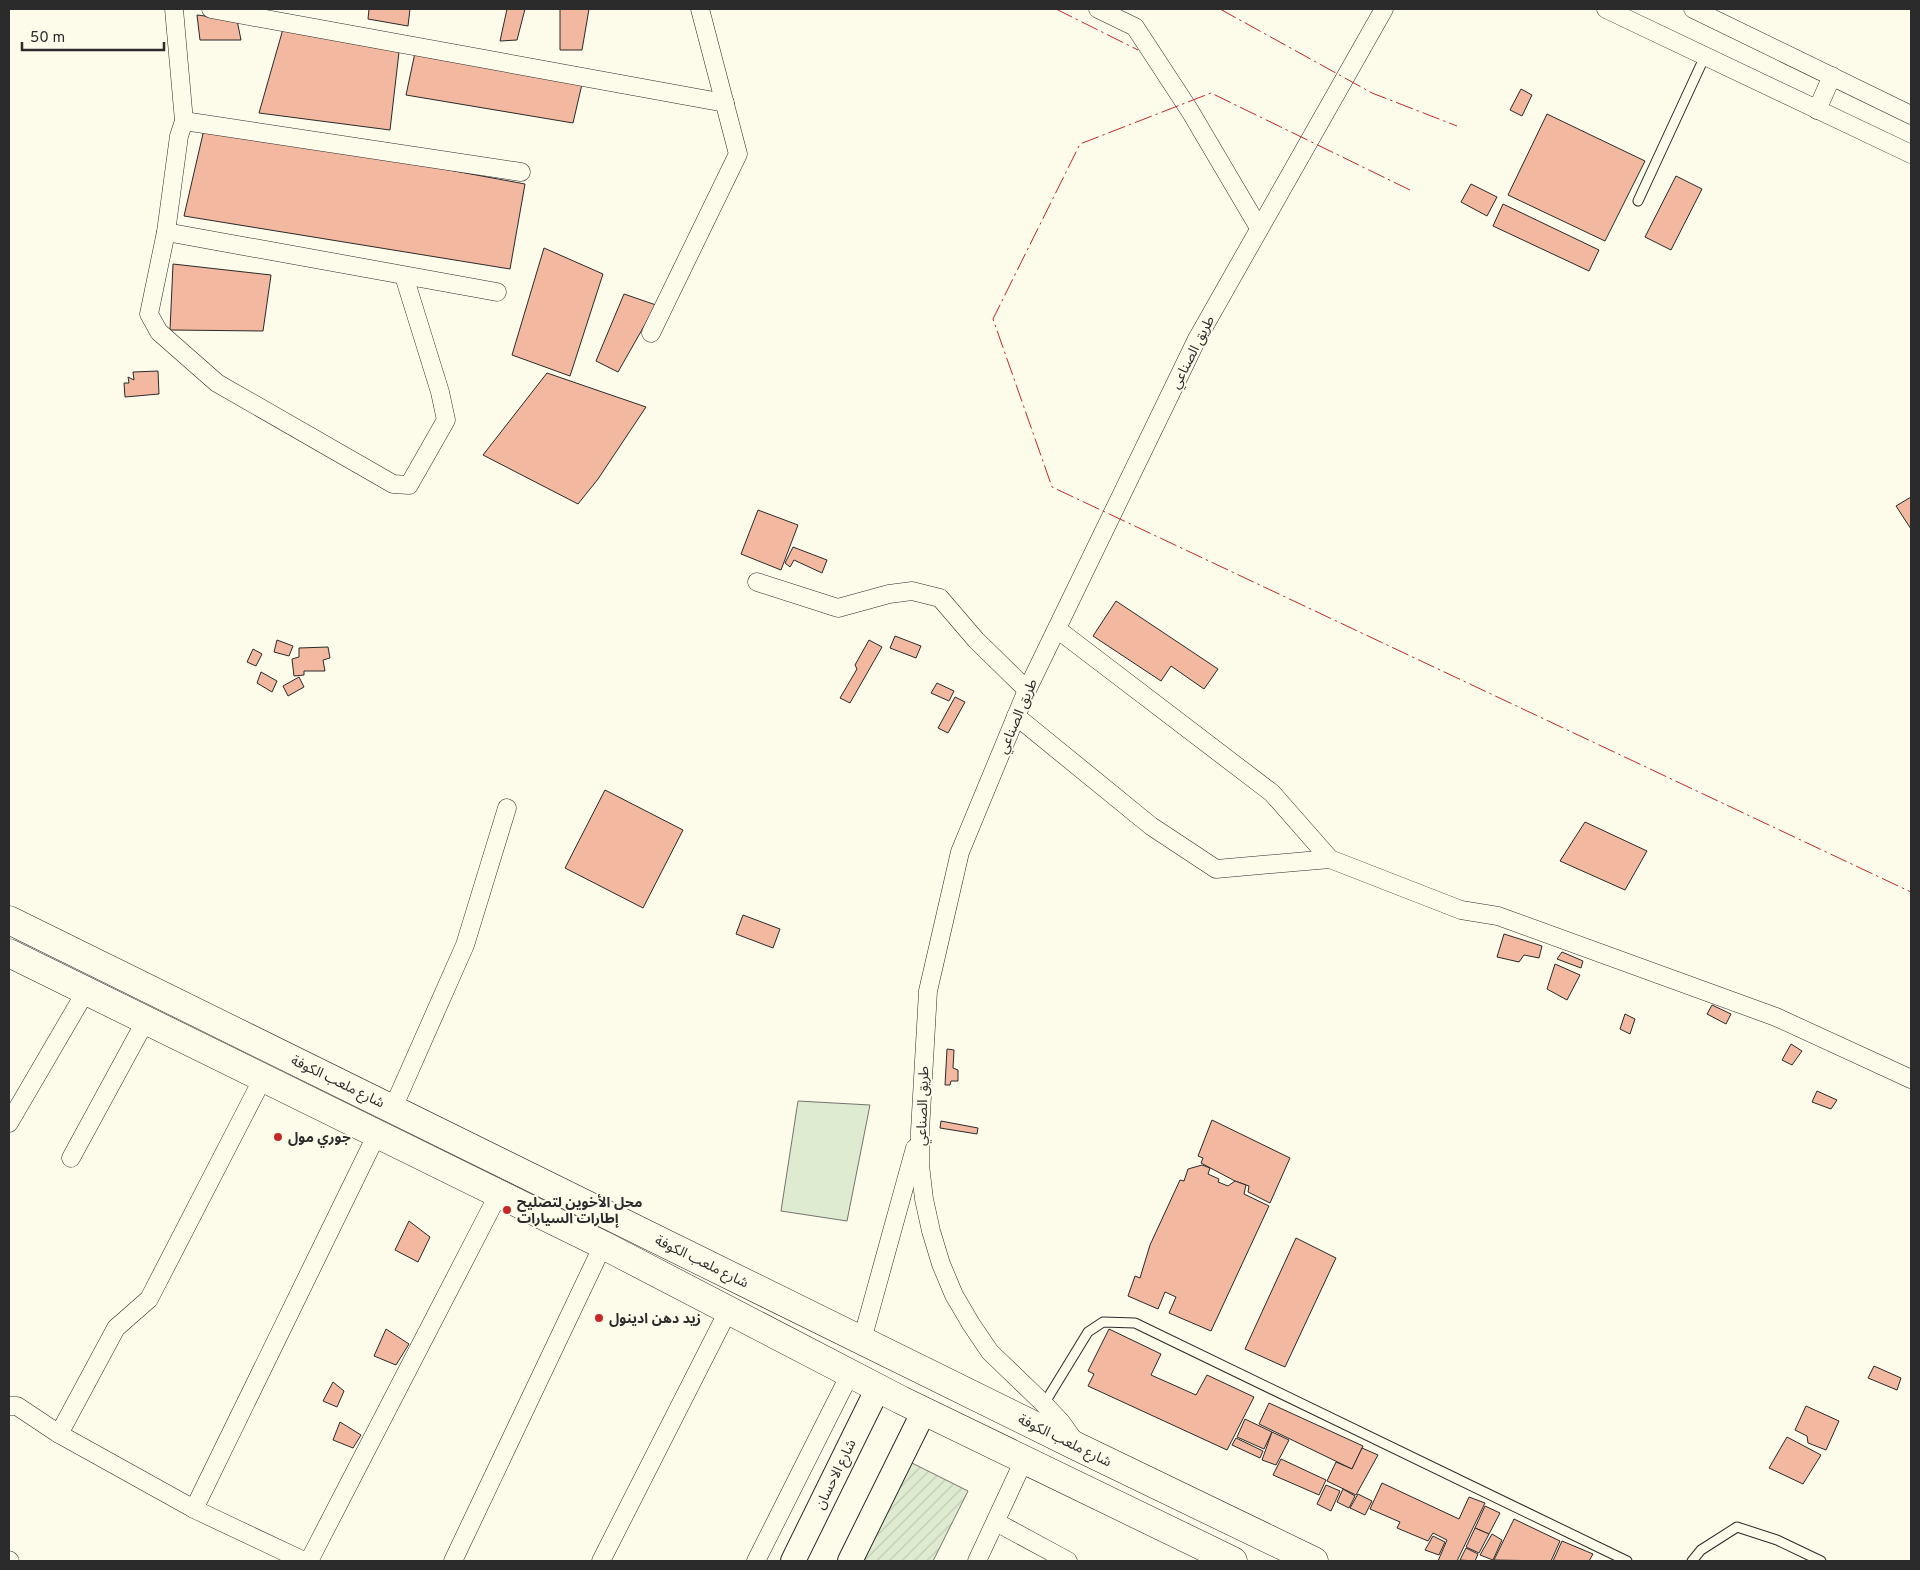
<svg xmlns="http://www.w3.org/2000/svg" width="1920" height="1570" viewBox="0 0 1920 1570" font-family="Overpass,'Noto Sans Arabic',sans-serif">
	<defs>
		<pattern id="garden-furrows" width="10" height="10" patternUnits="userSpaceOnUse" patternTransform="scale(1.25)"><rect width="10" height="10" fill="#deebd1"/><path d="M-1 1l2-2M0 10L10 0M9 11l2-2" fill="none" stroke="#bfcab4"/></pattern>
	</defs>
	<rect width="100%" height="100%" fill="#fdfbea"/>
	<polygon fill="url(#garden-furrows)" stroke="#74746e" points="896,1455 968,1491 933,1561 845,1561"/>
	<polygon fill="#deebd1" stroke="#74746e" points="798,1101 870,1105 847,1221 781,1211"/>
	<g fill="#f2b8a0" stroke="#2b2b2b">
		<polygon points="369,9 410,9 408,26 368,19"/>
		<polygon points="507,9 525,9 517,40 500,41"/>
		<polygon points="560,9 589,9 582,50 560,50"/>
		<polygon points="197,15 237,20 241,40 200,40"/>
		<polygon points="283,29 399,52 390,130 259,113"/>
		<polygon points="416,48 582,84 573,123 406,95"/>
		<polygon points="1521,89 1532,95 1522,116 1510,110"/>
		<polygon points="1547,114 1645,161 1605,241 1508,195"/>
		<polygon points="205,125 525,184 510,269 184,216"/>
		<polygon points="1676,176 1702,189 1671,250 1645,237"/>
		<polygon points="1471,184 1497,197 1487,216 1461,202"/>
		<polygon points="1503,204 1599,250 1589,271 1493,226"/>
		<polygon points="544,248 603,274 570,376 512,355"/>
		<polygon points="173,264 271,275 263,331 170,330"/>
		<polygon points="624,294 656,305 618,372 596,361"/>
		<polygon points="158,371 159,394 125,397 124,383 129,383 128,377 134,380 133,372"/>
		<polygon points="547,373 646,407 598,479 578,504 483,455"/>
		<polygon points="1911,497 1911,529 1896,506"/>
		<polygon points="758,510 798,525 781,570 741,554"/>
		<polygon points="793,547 827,560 822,573 794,560 790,567 785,563"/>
		<polygon points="1116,601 1218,669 1204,689 1171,666 1161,681 1093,636"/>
		<polygon points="895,636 921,646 916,658 890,648"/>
		<polygon points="277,640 293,646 289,656 274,652"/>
		<polygon points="869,640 882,647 850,703 840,698 857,669 855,665"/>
		<polygon points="328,647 330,658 323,660 325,671 304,671 304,675 294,676 292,659 299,657 299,648"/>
		<polygon points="253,649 262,654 256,666 247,662"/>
		<polygon points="261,672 277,681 272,692 257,683"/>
		<polygon points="299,677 304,687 288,696 283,686"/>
		<polygon points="937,683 954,691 949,701 931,693"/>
		<polygon points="955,697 965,702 948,733 938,728"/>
		<polygon points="605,790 683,830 643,908 565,868"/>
		<polygon points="1585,822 1647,851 1625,890 1560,861"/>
		<polygon points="743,915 780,929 773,948 736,934"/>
		<polygon points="1504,934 1542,946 1539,958 1524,955 1519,962 1497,957"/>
		<polygon points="1562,952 1583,961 1581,968 1557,959"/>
		<polygon points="1555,964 1580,975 1567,1000 1547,989"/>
		<polygon points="1712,1005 1731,1014 1726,1024 1707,1014"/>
		<polygon points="1625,1014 1635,1019 1630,1034 1620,1029"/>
		<polygon points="1791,1044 1802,1051 1792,1065 1782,1060"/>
		<polygon points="947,1049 954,1050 953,1068 958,1070 958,1081 951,1081 950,1085 945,1085"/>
		<polygon points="1817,1091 1837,1100 1831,1109 1812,1102"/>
		<polygon points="1212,1120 1290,1158 1270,1203 1248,1192 1249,1186 1235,1181 1201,1163 1203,1158 1198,1156"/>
		<polygon points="941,1121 978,1128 977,1134 940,1128"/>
		<polygon points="1202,1165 1210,1168 1208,1174 1219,1179 1218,1182 1228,1186 1235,1181 1246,1185 1244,1194 1269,1206 1211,1331 1169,1313 1176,1297 1165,1292 1158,1309 1128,1296 1135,1276 1140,1278 1150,1245 1180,1180 1184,1181 1188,1169"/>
		<polygon points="409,1221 430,1237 418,1262 395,1250"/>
		<polygon points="1296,1238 1336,1258 1285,1367 1245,1349"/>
		<polygon points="386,1329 409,1344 396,1365 374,1356"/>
		<polygon points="1109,1329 1161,1354 1151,1375 1196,1395 1207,1375 1254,1397 1227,1450 1088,1386 1094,1374 1088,1371"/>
		<polygon points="1874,1366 1901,1378 1897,1390 1868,1378"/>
		<polygon points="333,1382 344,1391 337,1407 323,1401"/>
		<polygon points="1269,1403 1363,1446 1352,1469 1259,1424"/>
		<polygon points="1806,1406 1839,1421 1826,1450 1808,1443 1807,1436 1795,1430"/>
		<polygon points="1245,1419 1272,1432 1264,1449 1237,1437"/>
		<polygon points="340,1422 361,1435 353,1448 333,1440"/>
		<polygon points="1272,1432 1289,1440 1276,1465 1262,1460"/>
		<polygon points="1787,1437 1821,1455 1803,1484 1769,1468"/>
		<polygon points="1236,1438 1263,1451 1260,1458 1232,1445"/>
		<polygon points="1362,1448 1378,1455 1356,1495 1327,1481 1336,1462 1352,1469"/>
		<polygon points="1281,1459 1326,1480 1319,1495 1273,1475"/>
		<polygon points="1382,1483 1459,1519 1469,1497 1485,1503 1457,1561 1438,1561 1447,1540 1433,1533 1428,1541 1397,1528 1400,1522 1370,1509"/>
		<polygon points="1326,1485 1340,1491 1331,1511 1317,1504"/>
		<polygon points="1343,1489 1355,1496 1349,1508 1337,1502"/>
		<polygon points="1358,1494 1372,1501 1365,1515 1350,1508"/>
		<polygon points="1485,1506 1500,1513 1489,1534 1475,1528"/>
		<polygon points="1514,1519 1560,1541 1551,1561 1494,1560"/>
		<polygon points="1475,1528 1489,1534 1479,1553 1466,1547"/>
		<polygon points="1492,1534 1502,1540 1493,1560 1480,1555"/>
		<polygon points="1433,1536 1445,1542 1439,1555 1425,1550"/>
		<polygon points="1562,1541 1593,1554 1589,1561 1553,1561"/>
		<polygon points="1466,1548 1478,1554 1475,1561 1460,1560"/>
	</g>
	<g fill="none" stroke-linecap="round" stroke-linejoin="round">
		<g stroke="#2b2b2b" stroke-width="11">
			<g id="lane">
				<polyline points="1638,201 1705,56"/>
				<polyline points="1044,1404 1088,1332 1103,1322 1135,1323 1627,1561"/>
				<polyline points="1692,1561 1701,1550 1737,1527 1777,1540 1821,1561"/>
			</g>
		</g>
		<g stroke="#2b2b2b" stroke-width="19">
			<g id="street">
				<polyline points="174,9 184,121 179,136 166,232 149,314 159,332 217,383 393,484 409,485 446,420 440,392 404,276"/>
				<polyline points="211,9 725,103"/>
				<polyline points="1098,9 1135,27 1190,111 1259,228"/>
				<polyline points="1606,9 1911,154"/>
				<polyline points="1693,9 1911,115"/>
				<polyline points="1817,110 1832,76"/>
				<polyline points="184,121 521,172"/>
				<polyline points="166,232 497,292"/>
				<polyline points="651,333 738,154 700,9"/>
				<polyline points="757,582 838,608 889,594 912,591 940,598 976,640 1027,690"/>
				<polyline points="1057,629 1272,793 1330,859 1461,910 1498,916 1776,1017 1911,1079"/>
				<polyline points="1016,716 1151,826 1216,869 1330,859"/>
				<polyline points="393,1108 465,945 507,808"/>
				<polyline points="9,1123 86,991"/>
				<polyline points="71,1158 146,1020"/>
				<polyline points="862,1340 915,1148"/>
				<polyline points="9,1406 17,1406 59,1434 194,1509 304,1561"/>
				<polyline points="59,1434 116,1328 149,1299 263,1078"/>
				<polyline points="1076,1443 1061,1422 1044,1404 990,1352 971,1324 954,1295 941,1264 931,1231 924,1199 920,1165 920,1131 928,991 960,852 1027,690 1197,339 1384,9"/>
				<polyline points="194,1509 377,1134"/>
				<polyline points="996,1522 1068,1561"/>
				<polyline points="9,1560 10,1561"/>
				<polyline points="309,1561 498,1195"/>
				<polyline points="453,1561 603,1245"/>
				<polyline points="601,1561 729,1309"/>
				<polyline points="756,1561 850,1374"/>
				<polyline points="977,1561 1024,1460"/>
			</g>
		</g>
		<g stroke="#2b2b2b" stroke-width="26">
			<g id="secondary">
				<polyline points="793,1561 878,1388"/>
				<polyline points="850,1561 924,1411"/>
			</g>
		</g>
		<g stroke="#2b2b2b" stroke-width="29">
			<g id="primary">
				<polyline points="9,920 1080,1448 1314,1561"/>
				<polyline points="9,953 603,1245 901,1400 1233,1561"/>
			</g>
		</g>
		<use href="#lane" stroke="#fdfbea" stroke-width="9"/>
		<use href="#street" stroke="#fdfbea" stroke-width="18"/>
		<use href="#secondary" stroke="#fdfbea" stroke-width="24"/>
		<use href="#primary" stroke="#fdfbea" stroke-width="28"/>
		<g stroke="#c62828" stroke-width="1" stroke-dasharray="18 4 2.5 4" stroke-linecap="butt">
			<polyline points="1056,9 1138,50"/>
			<polyline points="1220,9 1372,93 1457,126"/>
			<polyline points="1410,190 1211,93 1080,144 993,319 1052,487 1911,892"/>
		</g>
	</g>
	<g fill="#c62828" stroke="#fdfbea" stroke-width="2">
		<circle cx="278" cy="1137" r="5"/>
		<circle cx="507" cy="1210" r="5"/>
		<circle cx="599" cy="1318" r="5"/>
	</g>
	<g text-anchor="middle" stroke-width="4" stroke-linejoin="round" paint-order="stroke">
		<g font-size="14" fill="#2b2b2b" stroke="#fdfbea">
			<text transform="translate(1192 352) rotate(-63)" y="5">طريق الصناعي</text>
			<text transform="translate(1017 716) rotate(-67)" y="5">طريق الصناعي</text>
			<text transform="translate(338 1081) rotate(26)" y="5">شارع ملعب الكوفة</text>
			<text transform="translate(922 1106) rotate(-88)" y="5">طريق الصناعي</text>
			<text transform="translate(702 1261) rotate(26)" y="5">شارع ملعب الكوفة</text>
			<text transform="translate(1065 1440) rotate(26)" y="5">شارع ملعب الكوفة</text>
			<text transform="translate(835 1474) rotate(-64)" y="5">شارع الاحسان</text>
		</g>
		<g font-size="14" font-weight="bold" fill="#2b2b2b" stroke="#fdfbea" text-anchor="start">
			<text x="288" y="1142">جوري مول</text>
			<text x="517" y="1207">محل الأخوين لتصليح<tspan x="517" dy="16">إطارات السيارات</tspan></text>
			<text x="609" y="1323">زيد دهن ادينول</text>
		</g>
	</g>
	<rect width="1920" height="1570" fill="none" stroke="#2b2b2b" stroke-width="20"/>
	<path d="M22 42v8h142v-8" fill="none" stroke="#2b2b2b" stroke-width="2.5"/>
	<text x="30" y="42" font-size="15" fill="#2b2b2b" stroke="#fdfbea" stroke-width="4" paint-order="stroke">50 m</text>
</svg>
